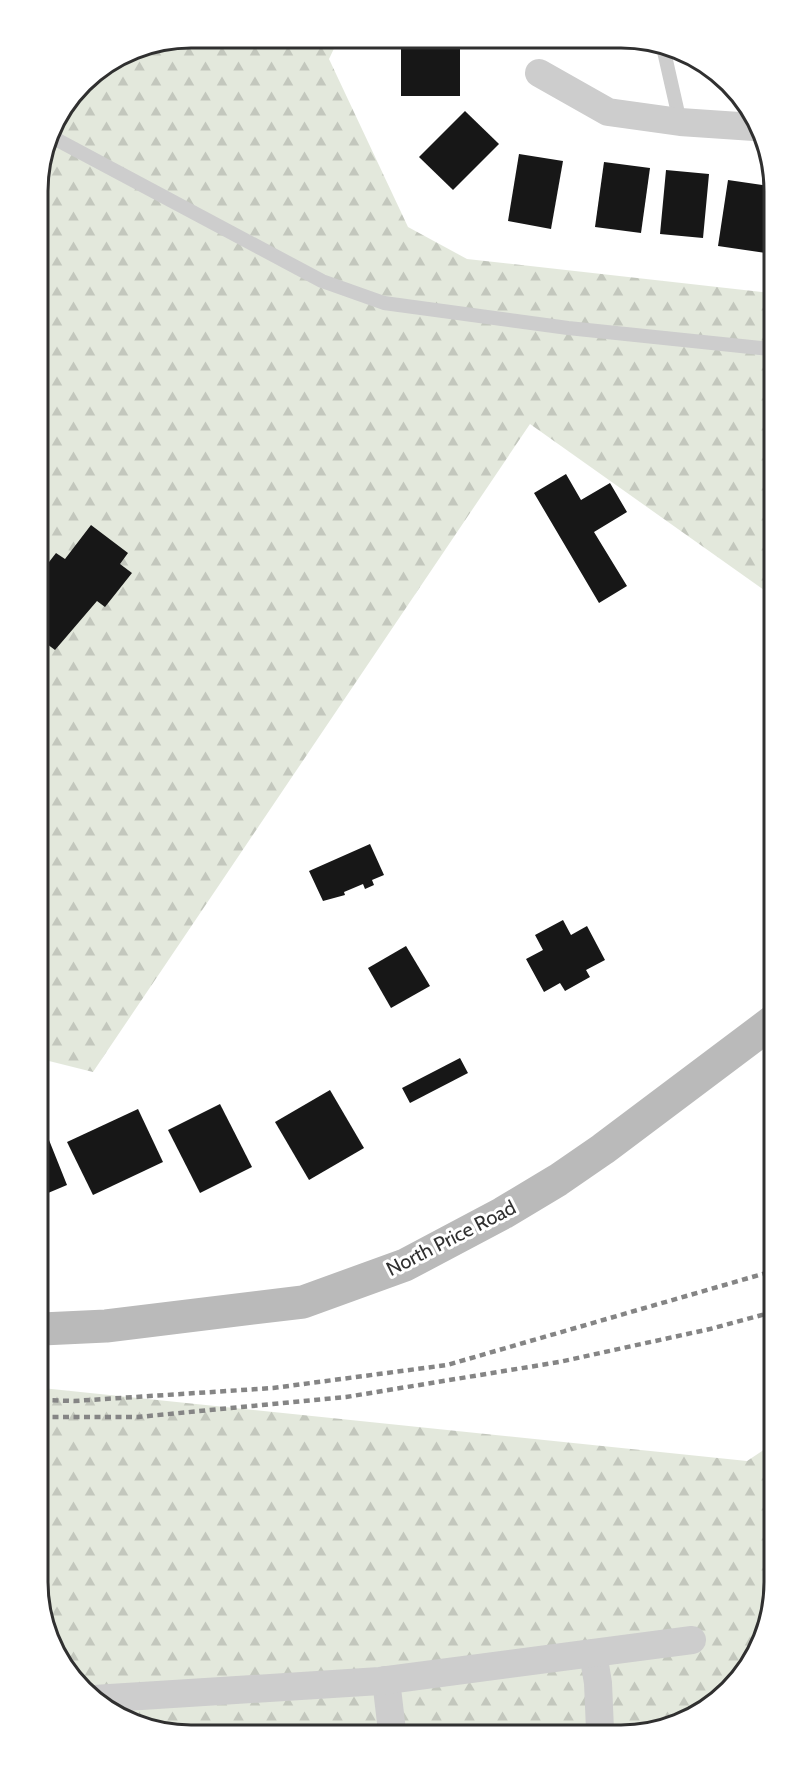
<svg xmlns="http://www.w3.org/2000/svg" width="812" height="1773" viewBox="0 0 812 1773" font-family="Cabin,sans-serif">
	<defs>
		<pattern id="forest-firs" width="22" height="20" patternUnits="userSpaceOnUse" patternTransform="scale(1.5)"><rect width="22" height="20" fill="#e3e8dc"/><path d="M5 1l3.5 6h-7zM16 11l3.5 6h-7z" fill="#c3c7bd"/></pattern>
	</defs>
	<rect width="100%" height="100%" fill="#fff"/>
	<g fill="url(#forest-firs)">
		<polygon points="191,38 339,38 329,59 408,227 467,259 770,293 771,595 530,424 93,1072 41,1059 38,181 54,123 90,76 133,49"/>
		<polygon points="42,1388 747,1461 774,1443 774,1592 743,1676 706,1709 661,1730 162,1733 90,1697 43,1622"/>
	</g>
	<g fill="#171717">
		<polygon points="401,41 460,42 460,96 401,96"/>
		<polygon points="465,111 499,144 453,190 419,157"/>
		<polygon points="519,154 563,161 551,229 508,221"/>
		<polygon points="604,162 650,168 641,233 595,227"/>
		<polygon points="666,170 709,174 703,238 660,234"/>
		<polygon points="728,180 769,186 769,233 766,253 718,246"/>
		<polygon points="566,474 581,500 610,483 627,512 594,532 627,586 599,603 534,493"/>
		<polygon points="91,525 128,553 120,564 132,573 105,607 97,601 55,650 39,638 39,575 56,553 65,559"/>
		<polygon points="370,844 384,875 372,880 374,885 365,889 363,884 344,892 345,895 323,901 309,871"/>
		<polygon points="563,920 571,935 587,926 605,960 586,970 590,977 565,991 560,983 544,992 526,959 543,950 535,935"/>
		<polygon points="406,946 430,986 391,1008 368,968"/>
		<polygon points="460,1058 468,1073 410,1103 402,1088"/>
		<polygon points="330,1090 364,1148 309,1180 275,1122"/>
		<polygon points="220,1104 252,1167 200,1193 168,1130"/>
		<polygon points="138,1109 163,1162 93,1195 67,1142"/>
		<polygon points="41,1120 67,1185 41,1196"/>
	</g>
	<g fill="none" stroke-linecap="round" stroke-linejoin="round">
		<g stroke="#cdcdcd" stroke-width="14">
			<polyline points="663,47 680,122"/>
			<polyline points="50,136 322,281 384,303 568,328 770,349"/>
		</g>
		<g stroke="#cdcdcd" stroke-width="28">
			<polyline points="539,73 608,112 680,122 754,127"/>
			<polyline points="593,1653 598,1683 600,1730"/>
			<polyline points="386,1680 392,1731"/>
			<polyline points="94,1699 380,1681 692,1640"/>
		</g>
		<polyline stroke="#bababa" stroke-width="33" points="42,1329 106,1326 303,1302 405,1265 503,1213 558,1180 603,1149 772,1022"/>
		<g stroke="#858585" stroke-width="4.5" stroke-dasharray="6 4.5" stroke-linecap="butt">
			<polyline points="42,1400 74,1401 273,1388 447,1365 773,1271"/>
			<polyline points="42,1417 138,1417 346,1397 559,1362 710,1329 773,1312"/>
		</g>
	</g>
	<g text-anchor="middle" stroke-width="6" stroke-linejoin="round" paint-order="stroke">
		<g font-size="20" fill="#303030" stroke="#fff">
			<text transform="translate(451 1238) rotate(-27)" y="7">North Price Road</text>
		</g>
	</g>
	<path d="M0 0H812V1773H0ZM191 48H621A143 143 0 0 1 764 191V1582A143 143 0 0 1 621 1725H191A143 143 0 0 1 48 1582V191A143 143 0 0 1 191 48Z" fill="#fff" fill-rule="evenodd"/>
	<path fill="none" stroke="#303030" stroke-width="3" d="M191 48H621A143 143 0 0 1 764 191V1582A143 143 0 0 1 621 1725H191A143 143 0 0 1 48 1582V191A143 143 0 0 1 191 48Z"/>
</svg>
